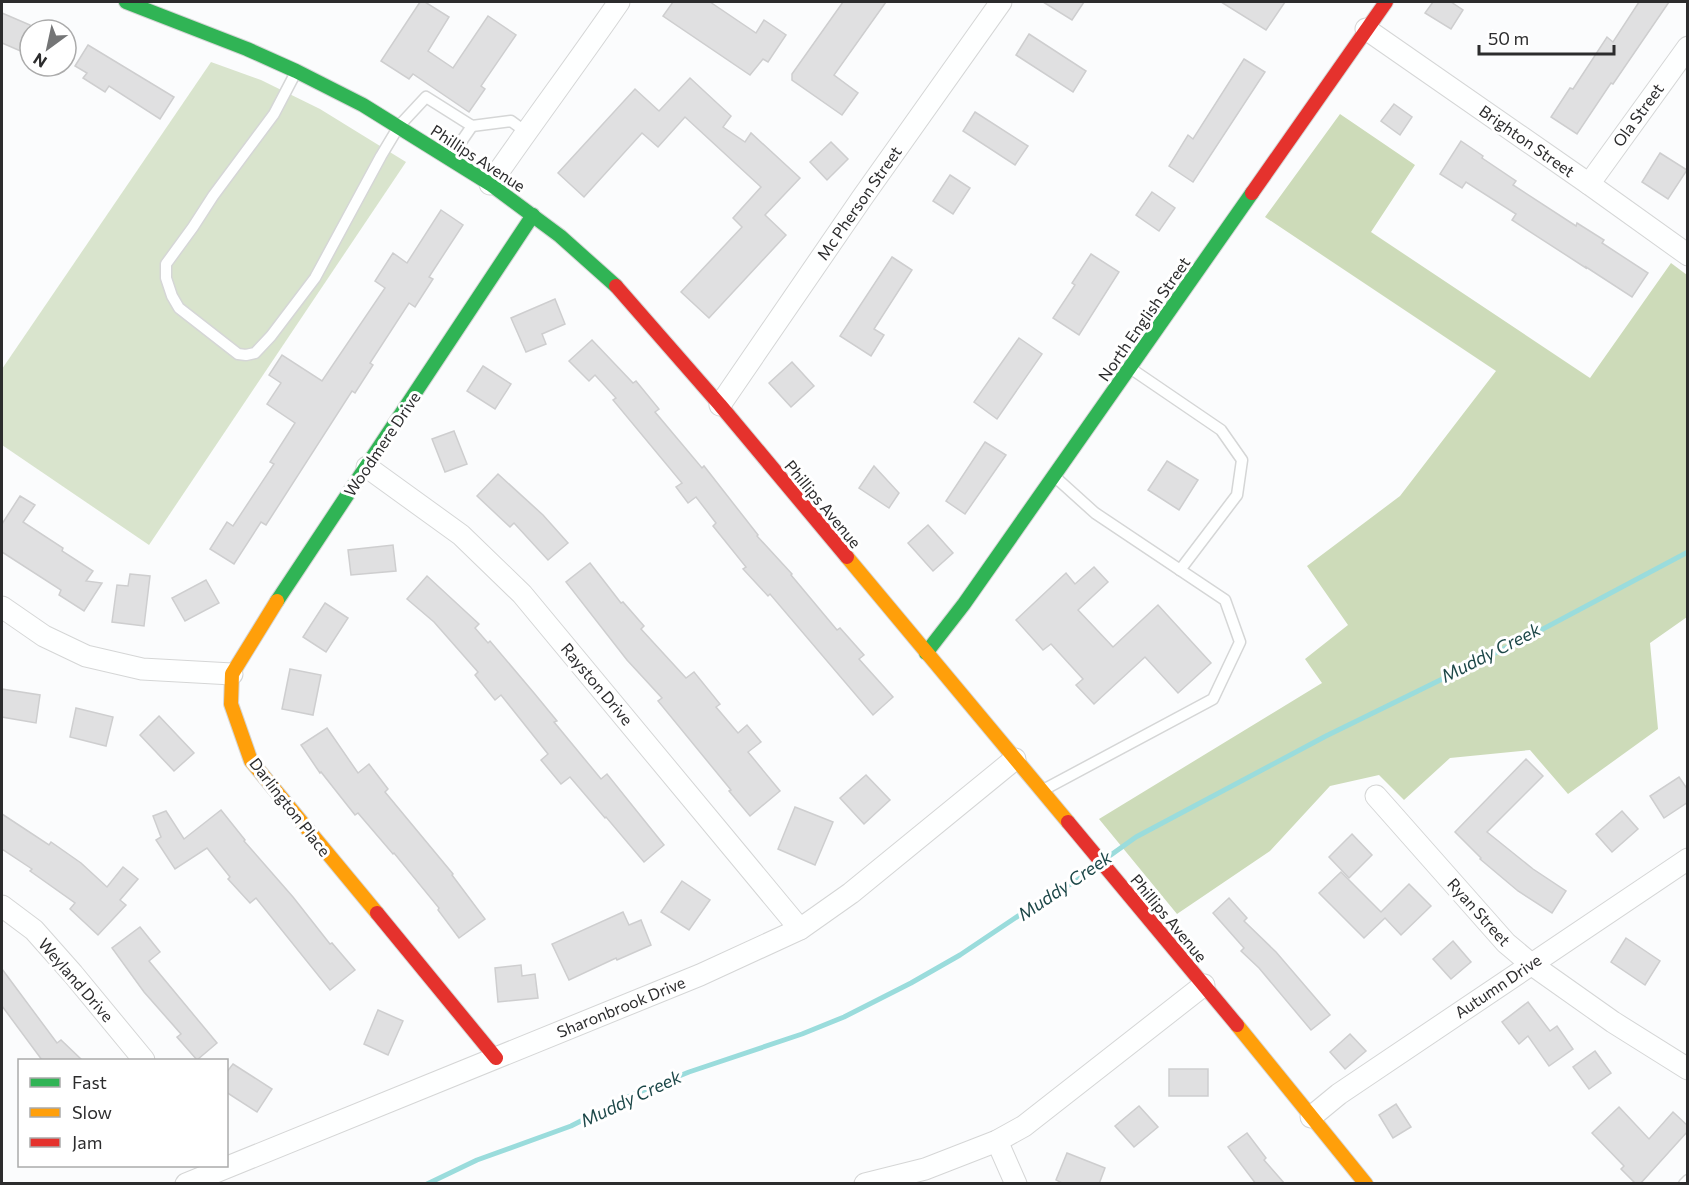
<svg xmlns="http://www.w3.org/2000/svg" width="1689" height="1185" viewBox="0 0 1689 1185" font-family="Commissioner,sans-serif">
	<rect width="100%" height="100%" fill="#fbfcfd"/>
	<polygon fill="#d9e4cd" points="211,62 261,80 320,109 406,162 149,545 2,445 2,369"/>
	<polygon fill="#cddbb9" points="1340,114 1415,165 1371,232 1590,378 1671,263 1687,275 1687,617 1650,643 1658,729 1568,794 1530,750 1450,758 1404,800 1379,775 1330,786 1270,851 1177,914 1099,819 1322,683 1305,659 1348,625 1307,566 1400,496 1496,371 1265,217"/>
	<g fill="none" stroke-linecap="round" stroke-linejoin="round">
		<g stroke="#9adcdc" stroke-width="5">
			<polyline points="1108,857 1136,837 1326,736 1524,639 1688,552"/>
			<polyline points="427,1184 477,1160 571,1126 632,1095 689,1072 802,1034 844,1017 911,983 960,955 1042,900 1076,881 1094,868"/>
		</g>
	</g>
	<g fill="#e0e0e1" stroke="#cececf" stroke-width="1.5">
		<polygon points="420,2 425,2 449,17 428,51 453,68 488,16 516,35 481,86 485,89 469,112 413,74 409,79 381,61"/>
		<polygon points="673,2 710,2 756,33 764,20 786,35 768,62 763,59 750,75 663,16"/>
		<polygon points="843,2 886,2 834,75 858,93 842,115 792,80 792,74"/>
		<polygon points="1043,2 1084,2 1072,20"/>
		<polygon points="1221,2 1285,2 1266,30"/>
		<polygon points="1433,2 1451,2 1463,10 1451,29 1425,13"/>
		<polygon points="1639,2 1669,2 1613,84 1611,83 1577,134 1551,117 1570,88 1573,89 1607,37 1613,42"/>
		<polygon points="2,13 30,25 30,55 2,43"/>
		<polygon points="1029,34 1086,71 1073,92 1016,55"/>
		<polygon points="88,45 174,97 160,119 109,86 105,92 83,78 87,73 75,66"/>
		<polygon points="1244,59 1265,72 1193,182 1169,166 1188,135 1193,139"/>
		<polygon points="690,78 731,116 723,127 745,142 751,133 800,178 765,215 786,235 709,318 681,292 742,227 733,218 761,187 685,117 658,147 642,133 584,197 558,173 635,89 659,111"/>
		<polygon points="1394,104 1412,117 1400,135 1381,121"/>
		<polygon points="975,112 1028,146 1015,165 963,131"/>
		<polygon points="1461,141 1483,156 1482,158 1516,181 1513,185 1576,226 1577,223 1604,240 1602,243 1648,273 1632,297 1586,267 1586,268 1512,220 1516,214 1466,182 1462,188 1440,174"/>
		<polygon points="831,142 848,159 827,180 810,162"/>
		<polygon points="1660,153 1687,170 1668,199 1642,182"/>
		<polygon points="950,175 970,188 953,214 933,201"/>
		<polygon points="1152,192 1175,208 1159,231 1136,215"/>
		<polygon points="441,210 463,225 429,277 433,279 415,307 409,303 370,363 373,365 355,393 352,391 266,525 261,522 234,564 210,549 227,522 233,526 274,464 270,462 295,423 267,404 281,383 269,375 282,355 322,381 385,288 375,281 393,253 407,263"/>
		<polygon points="1091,254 1119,272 1079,335 1053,318 1075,285 1072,283"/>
		<polygon points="892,257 912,270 874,329 884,335 871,356 840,336"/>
		<polygon points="555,299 565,324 542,334 546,344 526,352 511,318"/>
		<polygon points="1019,338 1042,354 997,419 974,402"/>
		<polygon points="592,340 633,383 636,381 659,409 655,412 702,468 704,466 758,535 757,536 792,574 791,575 837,630 840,628 864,655 859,659 893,697 873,715 770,594 768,596 743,569 746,567 713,526 716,523 696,497 688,503 676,487 682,483 613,400 616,398 595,375 589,381 569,361"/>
		<polygon points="792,362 814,386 791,407 769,383"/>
		<polygon points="483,366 511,384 495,409 467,391"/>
		<polygon points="454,431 467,464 445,472 432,439"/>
		<polygon points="985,442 1006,455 965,514 946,501"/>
		<polygon points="1167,461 1198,480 1179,510 1148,490"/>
		<polygon points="874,466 899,493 889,508 859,488"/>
		<polygon points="498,474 543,515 568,543 548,560 514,523 510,527 477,496"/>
		<polygon points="20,496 35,505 23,522 63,548 62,551 93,571 86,581 102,583 84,611 59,595 61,590 2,552 2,524"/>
		<polygon points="928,525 953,553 933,571 908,543"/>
		<polygon points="393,545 396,571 351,575 348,550"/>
		<polygon points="590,563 621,603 623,602 644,626 641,629 686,678 694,672 720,704 716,707 738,733 747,725 761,742 748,752 780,791 750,816 729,791 731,790 658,701 662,698 627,660 566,582"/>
		<polygon points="1094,567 1108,582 1078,610 1113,647 1158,605 1211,663 1178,693 1145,657 1094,704 1076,685 1083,679 1051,644 1043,650 1016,620 1066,573 1075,584"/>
		<polygon points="130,574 150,576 144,626 112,622 117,585 128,586"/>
		<polygon points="427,576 479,624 475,628 488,643 490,641 534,693 557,721 554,722 601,779 607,774 664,845 644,862 606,817 605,818 570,777 561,784 541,760 548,754 501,695 495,700 475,675 478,672 434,622 407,599"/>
		<polygon points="206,580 219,603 185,621 172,598"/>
		<polygon points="325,603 348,618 326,652 303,637"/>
		<polygon points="290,669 321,675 313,715 282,709"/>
		<polygon points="2,689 40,695 36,723 2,717"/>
		<polygon points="76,708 113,717 106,746 70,737"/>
		<polygon points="159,716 194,753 174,771 140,735"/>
		<polygon points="327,728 358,773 369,764 388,789 385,792 453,874 452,875 485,919 459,938 438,910 439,908 394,853 393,854 358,813 355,815 321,772 320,773 301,745"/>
		<polygon points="1526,759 1543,776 1487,832 1533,869 1566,891 1552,913 1518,891 1480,859 1481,858 1455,832"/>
		<polygon points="866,775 890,800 864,824 840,798"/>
		<polygon points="1679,777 1688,790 1688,802 1664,818 1650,796"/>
		<polygon points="795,807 833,822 815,865 778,849"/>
		<polygon points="221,810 245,840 244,841 293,897 330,944 332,943 355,970 330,990 256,898 250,903 228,879 230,877 207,848 175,869 156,840 161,837 153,816 166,811 184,839"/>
		<polygon points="1622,811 1638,829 1612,852 1596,834"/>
		<polygon points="2,814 49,845 51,842 81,863 107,887 123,867 138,879 120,900 126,905 98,935 70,909 75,903 30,871 32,869 2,849"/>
		<polygon points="1352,834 1372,855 1349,878 1329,857"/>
		<polygon points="1341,872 1381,912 1409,884 1431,906 1401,935 1385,918 1364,938 1319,893"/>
		<polygon points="682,881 710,900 689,930 661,912"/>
		<polygon points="1229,898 1247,918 1244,921 1276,952 1330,1015 1311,1030 1259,968 1241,951 1244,948 1213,913"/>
		<polygon points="623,912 629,925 641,920 651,945 617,960 616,958 569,980 552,944"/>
		<polygon points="140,927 160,952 149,961 217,1043 197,1060 177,1037 181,1034 144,992 112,948"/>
		<polygon points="1626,938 1660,961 1645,985 1611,962"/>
		<polygon points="1453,941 1471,962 1451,979 1433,959"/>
		<polygon points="521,965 522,976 535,974 538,998 498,1002 495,968"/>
		<polygon points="2,969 57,1043 61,1040 82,1060 42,1060 2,1006"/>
		<polygon points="1528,1002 1550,1031 1557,1026 1573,1049 1549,1066 1528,1036 1519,1044 1502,1022"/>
		<polygon points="378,1010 403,1021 388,1055 364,1044"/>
		<polygon points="1350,1034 1366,1051 1345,1069 1330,1052"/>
		<polygon points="1595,1051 1611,1073 1589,1089 1573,1067"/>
		<polygon points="233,1064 272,1089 257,1112 226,1092 226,1073"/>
		<rect x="1169" y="1069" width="39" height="27"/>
		<polygon points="1396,1104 1411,1127 1393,1138 1379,1115"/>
		<polygon points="1139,1106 1158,1127 1134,1147 1115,1126"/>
		<polygon points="1619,1107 1649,1139 1673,1112 1688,1126 1688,1131 1640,1184 1636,1184 1621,1169 1624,1166 1592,1133"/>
		<polygon points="1247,1133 1266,1158 1264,1160 1285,1184 1256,1184 1228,1147"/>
		<polygon points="1067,1153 1105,1168 1099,1184 1064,1184 1056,1180"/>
	</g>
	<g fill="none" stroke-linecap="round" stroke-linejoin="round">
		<g stroke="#d5d6d6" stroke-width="13">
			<g id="lane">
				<polyline points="296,72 274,114 213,196 193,227 166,264 166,278 172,296 179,308 238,354 246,355 255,353 271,336 315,278 381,156 399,126 426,97 472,126 511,121 526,132"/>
				<polyline points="450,158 472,126"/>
				<polyline points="1130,368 1221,430 1242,460 1237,495 1180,570"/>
				<polyline points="1045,789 1213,699 1240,642 1225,600 1095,513 1054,476"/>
				<polyline points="1684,1184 1688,1180"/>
			</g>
		</g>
		<g stroke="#d5d6d6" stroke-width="23">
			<g id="street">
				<polyline points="1366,29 1589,184 1688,255"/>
				<path d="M 490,184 C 532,123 577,63 619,2"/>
				<polyline points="1589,184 1688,47"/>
				<polyline points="720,405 862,198 1001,2"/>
				<polyline points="367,467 461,535 522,594 800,929"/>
				<polyline points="2,607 44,636 86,656 142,669 232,674"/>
				<polyline points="1376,796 1506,943 1531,964 1613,1022 1688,1069"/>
				<polyline points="2,906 34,930 73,974 144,1060"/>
				<polyline points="1311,1117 1339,1094 1688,859"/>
				<polyline points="997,1141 1016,1184"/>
				<polyline points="186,1184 700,975 800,929 851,893 1015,759"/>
				<polyline points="865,1184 925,1169 997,1141 1024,1126 1204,985"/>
			</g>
		</g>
		<g stroke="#d5d6d6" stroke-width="16">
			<g id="fast">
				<polyline points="126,2 247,49 296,71 363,105 490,184 560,236 616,286"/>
				<polyline points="277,601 533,215"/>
				<polyline points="926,653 964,604 1252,193"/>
			</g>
		</g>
		<g stroke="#d5d6d6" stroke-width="16">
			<g id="slow">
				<polyline points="847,557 1068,822"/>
				<polyline points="277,601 232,674 231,704 251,761 377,913"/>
				<polyline points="1237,1025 1366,1184"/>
			</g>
		</g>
		<g stroke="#d5d6d6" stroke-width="16">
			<g id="jam">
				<polyline points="1252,193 1386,2"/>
				<polyline points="616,286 720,405 847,557"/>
				<polyline points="1068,822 1237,1025"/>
				<polyline points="377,913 496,1058"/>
			</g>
		</g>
		<use href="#lane" stroke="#feffff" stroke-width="10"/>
		<use href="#street" stroke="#feffff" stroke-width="21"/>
		<use href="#fast" stroke="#30b455" stroke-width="14"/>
		<use href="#slow" stroke="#ff9f0a" stroke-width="14"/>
		<use href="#jam" stroke="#e5322d" stroke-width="14"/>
	</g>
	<g text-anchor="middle" stroke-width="6" stroke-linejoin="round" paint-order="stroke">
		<g font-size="16" fill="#2c2c2d" stroke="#fff">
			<text transform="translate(1638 115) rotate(-54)" y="6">Ola Street</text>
			<text transform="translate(1527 141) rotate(35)" y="6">Brighton Street</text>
			<text transform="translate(478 158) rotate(33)" y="6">Phillips Avenue</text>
			<text transform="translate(859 203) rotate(-55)" y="6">Mc Pherson Street</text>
			<text transform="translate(1144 319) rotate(-55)" y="6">North English Street</text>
			<text transform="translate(382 444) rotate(-56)" y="6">Woodmere Drive</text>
			<text transform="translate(823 504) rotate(50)" y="6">Phillips Avenue</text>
			<text transform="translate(597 684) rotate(50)" y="6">Rayston Drive</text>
			<text transform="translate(290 807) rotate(52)" y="6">Darlington Place</text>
			<text transform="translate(1479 912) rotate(48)" y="6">Ryan Street</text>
			<text transform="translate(1169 918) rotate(50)" y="6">Phillips Avenue</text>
			<text transform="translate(76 980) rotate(49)" y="6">Weyland Drive</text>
			<text transform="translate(1498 986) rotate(-34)" y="6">Autumn Drive</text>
			<text transform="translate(621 1007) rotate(-22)" y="6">Sharonbrook Drive</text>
		</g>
		<g font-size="18" font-style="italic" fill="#1c4748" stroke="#fff">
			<text transform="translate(1491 653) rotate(-27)" y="6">Muddy Creek</text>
			<text transform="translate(1065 886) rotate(-34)" y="6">Muddy Creek</text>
			<text transform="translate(631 1099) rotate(-25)" y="6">Muddy Creek</text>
		</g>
	</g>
	<rect width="1689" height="1185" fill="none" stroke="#2c2c2d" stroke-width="6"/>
	<rect x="18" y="1059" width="210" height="108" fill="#ffffff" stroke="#ababab" stroke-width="1.5"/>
	<rect x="30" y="1078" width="30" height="9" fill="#30b455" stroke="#ababab" stroke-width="1.5"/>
	<text x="72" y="1089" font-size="18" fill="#2c2c2d">Fast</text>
	<rect x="30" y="1108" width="30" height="9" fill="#ff9f0a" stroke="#ababab" stroke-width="1.5"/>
	<text x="72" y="1119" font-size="18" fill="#2c2c2d">Slow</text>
	<rect x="30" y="1138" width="30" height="9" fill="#e5322d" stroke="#ababab" stroke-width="1.5"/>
	<text x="72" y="1149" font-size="18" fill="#2c2c2d">Jam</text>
	<g transform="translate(48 48) rotate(213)"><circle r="28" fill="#ffffff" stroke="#ababab" stroke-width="1.5"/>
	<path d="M0-4.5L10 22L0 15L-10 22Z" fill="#747576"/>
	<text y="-9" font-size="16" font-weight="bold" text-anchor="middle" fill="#2c2c2d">N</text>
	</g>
	<path d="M1479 45v9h135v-9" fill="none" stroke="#2c2c2d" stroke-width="3"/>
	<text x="1488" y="45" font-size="18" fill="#2c2c2d" stroke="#ffffff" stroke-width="4.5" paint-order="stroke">50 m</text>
</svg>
